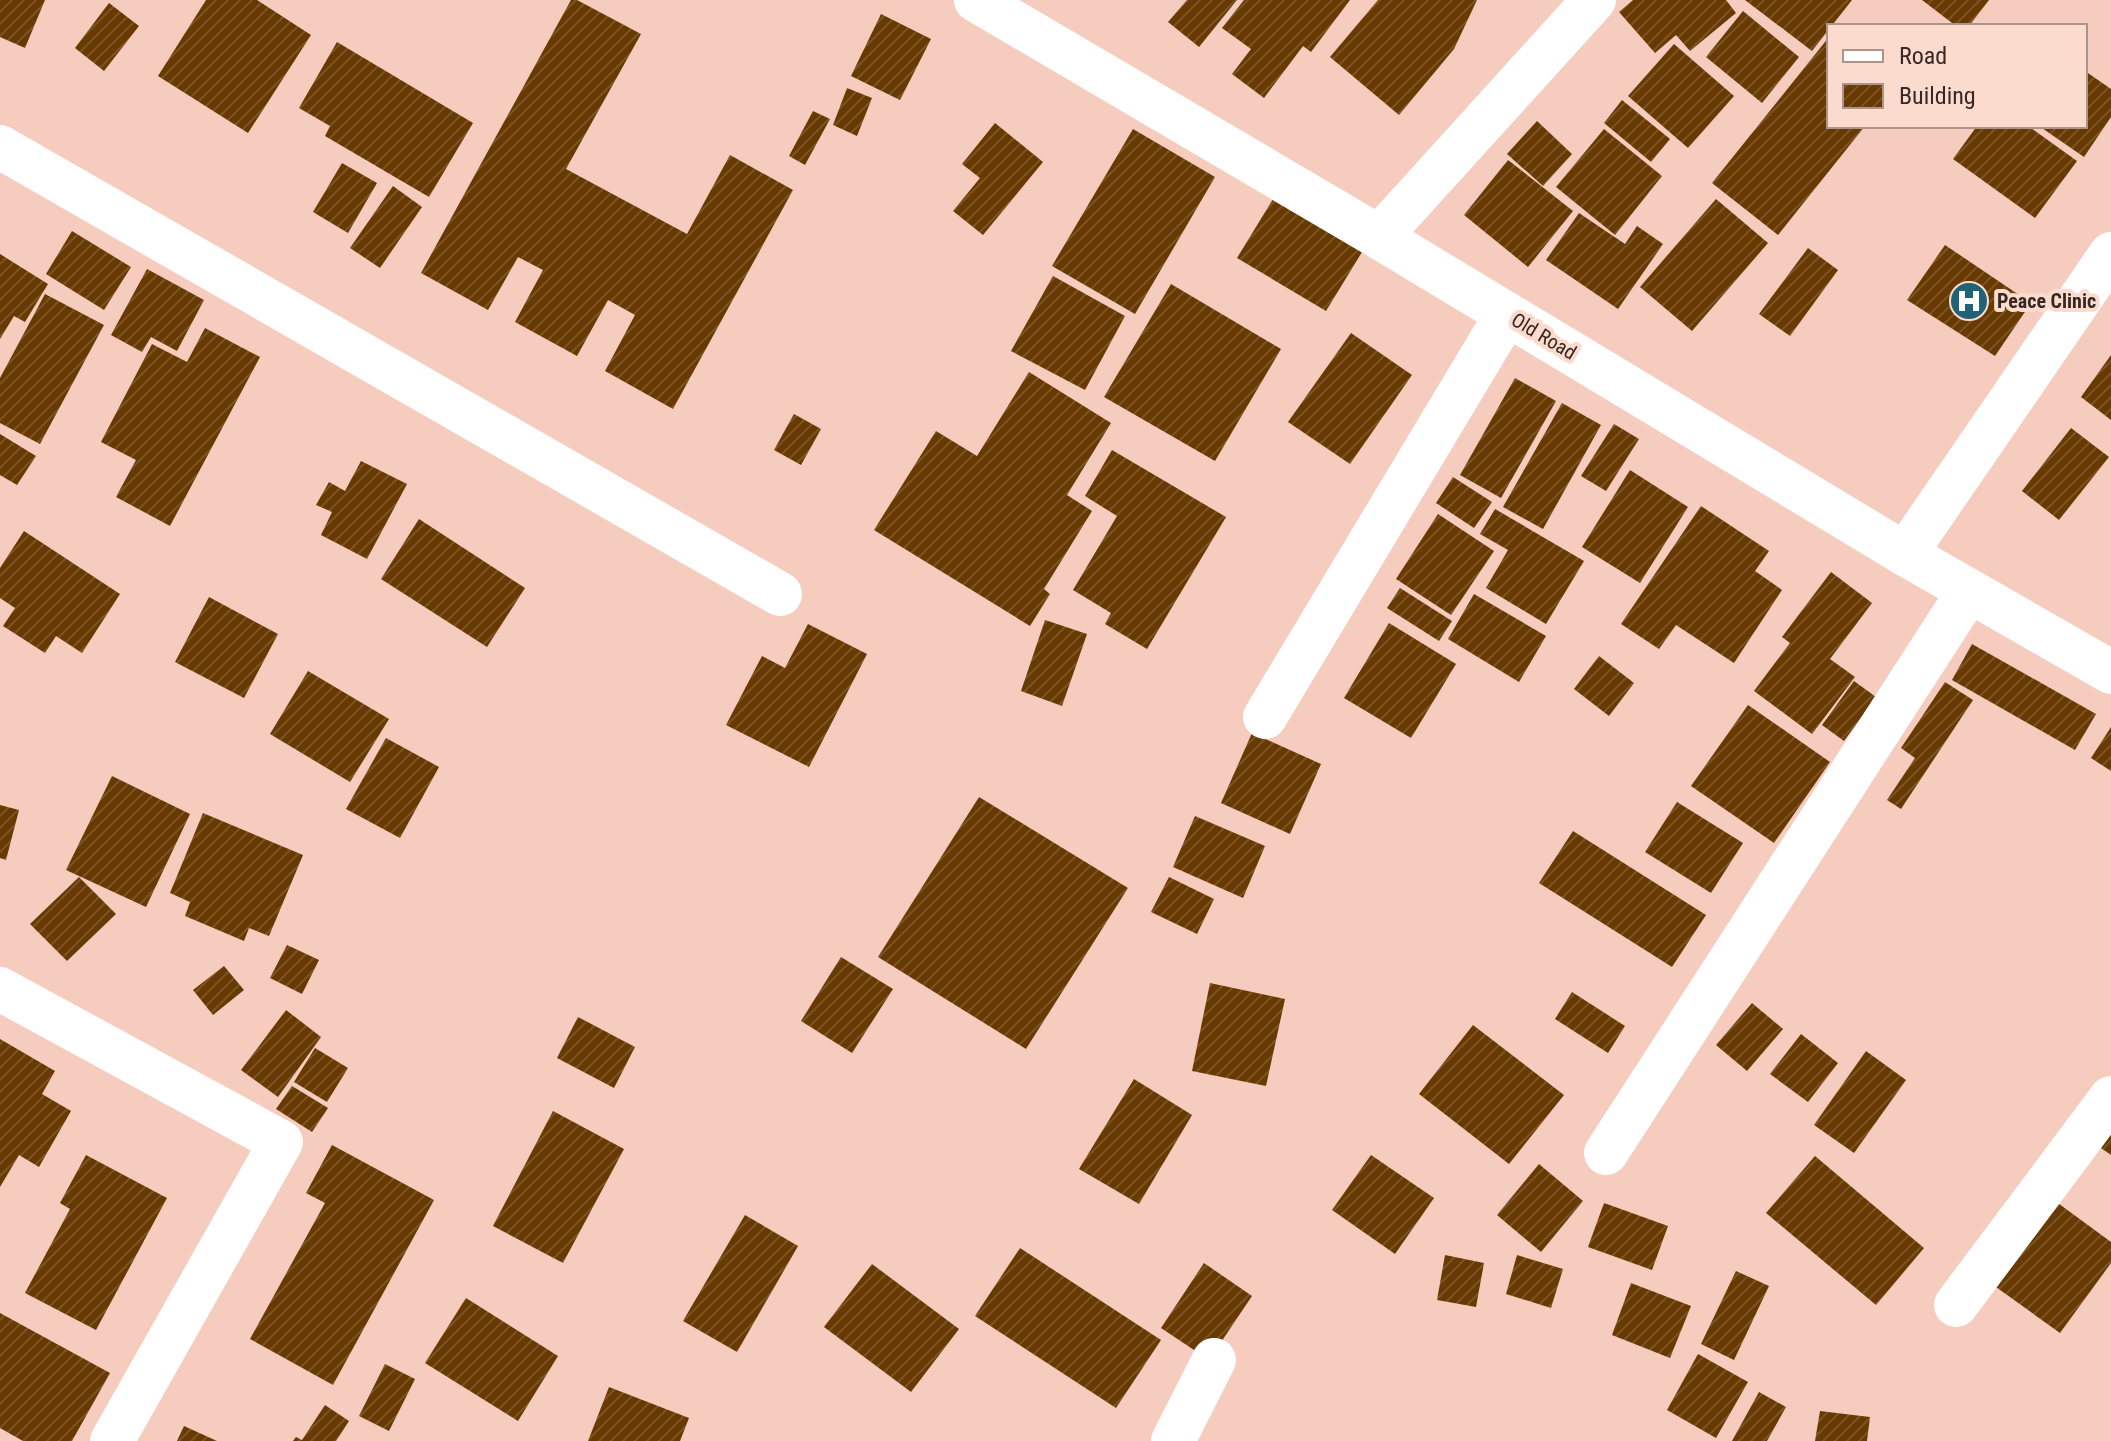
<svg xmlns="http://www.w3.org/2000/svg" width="2111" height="1441" viewBox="0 0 2111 1441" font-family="'Roboto Condensed',sans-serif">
	<defs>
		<pattern id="building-hatch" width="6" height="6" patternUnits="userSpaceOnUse" patternTransform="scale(2)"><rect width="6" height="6" fill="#683900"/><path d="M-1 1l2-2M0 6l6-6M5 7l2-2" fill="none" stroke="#7a5426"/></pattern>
	</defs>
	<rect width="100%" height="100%" fill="#f5ccbd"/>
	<g fill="url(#building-hatch)">
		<polygon points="0,0 45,0 25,48 0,37"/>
		<polygon points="206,0 257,0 311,35 248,133 158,76"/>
		<polygon points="571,0 577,0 641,34 566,169 687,234 730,155 793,190 673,409 605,371 635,315 608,300 577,356 515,322 543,270 518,257 488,310 421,273"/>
		<polygon points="1187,0 1237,0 1199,47 1168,22"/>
		<polygon points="1244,0 1350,0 1311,52 1303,46 1264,98 1232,74 1251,49 1222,28"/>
		<polygon points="1378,0 1477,0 1454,49 1399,115 1330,57"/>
		<polygon points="1633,0 1726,0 1736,13 1690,51 1676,35 1655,53 1619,12"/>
		<polygon points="1745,0 1852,0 1812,51"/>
		<polygon points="1922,0 1989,0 1969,26 1956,26"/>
		<polygon points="109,3 139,26 104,71 75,48"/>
		<polygon points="1743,11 1799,57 1762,103 1706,57"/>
		<polygon points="881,14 931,39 900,100 851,76"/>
		<polygon points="1829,37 1829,126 1865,126 1778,235 1712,183"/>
		<polygon points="337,42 473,123 429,197 325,136 330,126 299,108"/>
		<polygon points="1674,44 1734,96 1688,148 1628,96"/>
		<polygon points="2085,71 2111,89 2111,117 2084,157 2039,126 2085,126"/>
		<polygon points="847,88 872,98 857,136 833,125"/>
		<polygon points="1622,100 1670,139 1651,162 1604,123"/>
		<polygon points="813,111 830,119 805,165 789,156"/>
		<polygon points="1537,121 1572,154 1543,186 1507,154"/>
		<polygon points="995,123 1043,162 983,235 953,211 980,178 962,164"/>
		<polygon points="1977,126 2028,126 2077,161 2035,218 1953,159"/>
		<polygon points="1133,129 1215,177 1135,314 1052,266"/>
		<polygon points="1604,129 1662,176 1615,235 1556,187"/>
		<polygon points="1508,160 1573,211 1528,267 1464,215"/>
		<polygon points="342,163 377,183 348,233 313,212"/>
		<polygon points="393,186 422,207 380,268 350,248"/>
		<polygon points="1281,186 1370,239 1326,311 1237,258"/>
		<polygon points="1716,199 1768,243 1692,331 1640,287"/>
		<polygon points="1579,213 1625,244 1637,226 1663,244 1618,309 1546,260"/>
		<polygon points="72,231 131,267 104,310 46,274"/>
		<polygon points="1945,245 2031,303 1995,356 1907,300"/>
		<polygon points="1808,248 1838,270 1790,336 1759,314"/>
		<polygon points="0,254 48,284 25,322 14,316 0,339"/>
		<polygon points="147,269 204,300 177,351 151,337 142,352 111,335"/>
		<polygon points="1053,276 1125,316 1085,390 1011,351"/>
		<polygon points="1171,284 1281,349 1215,461 1104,397"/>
		<polygon points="45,294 104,325 40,444 0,423 0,378"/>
		<polygon points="205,328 260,357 170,526 116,497 136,460 101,442 152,344 187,362"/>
		<polygon points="1351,333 1412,375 1350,464 1288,422"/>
		<polygon points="2111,355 2111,420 2081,397"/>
		<polygon points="1029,372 1111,423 1067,495 1092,511 1044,589 1050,594 1030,626 874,530 936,431 977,456"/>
		<polygon points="1515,378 1556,401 1501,498 1460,475"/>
		<polygon points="1562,403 1601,425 1543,529 1503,507"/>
		<polygon points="794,414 821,429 801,465 774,450"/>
		<polygon points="1614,424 1639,439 1606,491 1581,476"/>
		<polygon points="2071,428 2109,457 2059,520 2022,491"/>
		<polygon points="0,434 36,456 17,485 0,475"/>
		<polygon points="1112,450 1226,517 1147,649 1105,624 1111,613 1073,590 1117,516 1085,496"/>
		<polygon points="361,461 407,484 367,559 321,535 332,512 316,505 329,482 345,491"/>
		<polygon points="1630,470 1688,507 1640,583 1582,547"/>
		<polygon points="1453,477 1492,502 1474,528 1436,503"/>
		<polygon points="1701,506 1769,551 1755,571 1782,590 1734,663 1676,625 1659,649 1621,624"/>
		<polygon points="1495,509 1584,561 1546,624 1486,588 1508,550 1480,534"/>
		<polygon points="1438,514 1494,551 1451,615 1396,579"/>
		<polygon points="419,519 525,588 487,647 381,579"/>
		<polygon points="24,531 120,594 82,653 56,636 45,653 3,626 15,608 0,598 0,568"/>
		<polygon points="1831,572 1872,603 1830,659 1855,677 1812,734 1754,691 1790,643 1782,637"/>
		<polygon points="1400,588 1452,621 1439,641 1387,608"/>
		<polygon points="1474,594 1546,636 1519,682 1448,639"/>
		<polygon points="209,597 278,634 244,698 175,662"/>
		<polygon points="1045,620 1087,634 1062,706 1021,691"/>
		<polygon points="1389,623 1456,664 1411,738 1344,698"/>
		<polygon points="808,624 867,654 809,767 726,725 762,656 785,668"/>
		<polygon points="1972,644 2096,714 2075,750 1952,680"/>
		<polygon points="1599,656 1634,683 1609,716 1574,689"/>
		<polygon points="308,671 389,719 350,782 270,734"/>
		<polygon points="1854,681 1876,697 1844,741 1822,725"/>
		<polygon points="1945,682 1973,700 1901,809 1887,800 1915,758 1901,748"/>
		<polygon points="1748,705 1830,762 1774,843 1691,786"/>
		<polygon points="2111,727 2111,771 2091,758"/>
		<polygon points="1252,733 1321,764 1290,834 1221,803"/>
		<polygon points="386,738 439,767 400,838 346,809"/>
		<polygon points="112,776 190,814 146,907 66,870"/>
		<polygon points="979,797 1128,888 1026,1049 878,957"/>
		<polygon points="1677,802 1743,843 1711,893 1645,852"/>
		<polygon points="0,805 19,810 6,860 0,858"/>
		<polygon points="203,813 303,855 269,936 249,928 244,941 185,916 190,902 170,893"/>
		<polygon points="1195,816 1265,846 1243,898 1173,867"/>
		<polygon points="1573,831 1706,915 1672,967 1539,883"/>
		<polygon points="79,877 116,914 67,961 30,924"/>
		<polygon points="1169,877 1214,899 1197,934 1151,912"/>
		<polygon points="287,945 319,960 302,994 270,978"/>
		<polygon points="841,957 893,989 852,1053 801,1021"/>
		<polygon points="224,966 244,990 213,1015 193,990"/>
		<polygon points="1210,983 1285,999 1266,1086 1192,1071"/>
		<polygon points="1572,992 1625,1026 1608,1053 1555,1019"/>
		<polygon points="1752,1003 1783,1029 1747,1071 1716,1045"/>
		<polygon points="286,1010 321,1037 278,1097 241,1070"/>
		<polygon points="578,1017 635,1047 614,1088 557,1058"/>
		<polygon points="1473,1025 1564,1095 1509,1164 1419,1094"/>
		<polygon points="1801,1034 1838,1063 1808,1102 1770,1074"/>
		<polygon points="0,1039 55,1071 42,1094 71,1111 39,1167 19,1155 0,1187"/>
		<polygon points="315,1048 348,1068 327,1102 294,1082"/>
		<polygon points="1866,1051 1906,1080 1854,1153 1814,1125"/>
		<polygon points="1134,1079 1192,1115 1139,1204 1079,1169"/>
		<polygon points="292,1086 328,1108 312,1132 276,1109"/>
		<polygon points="553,1111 624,1149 563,1263 493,1226"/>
		<polygon points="2111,1128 2111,1155 2098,1146"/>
		<polygon points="332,1145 434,1200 333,1385 250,1339 325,1203 306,1193"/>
		<polygon points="86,1155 167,1198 96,1330 25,1293 70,1209 60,1203"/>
		<polygon points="1371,1155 1434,1198 1395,1254 1332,1210"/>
		<polygon points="1815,1156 1924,1248 1876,1305 1766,1213"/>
		<polygon points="1539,1164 1583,1201 1541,1252 1497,1215"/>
		<polygon points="2051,1198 2111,1242 2111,1263 2060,1333 1989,1282"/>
		<polygon points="1604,1203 1668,1226 1652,1270 1588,1247"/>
		<polygon points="745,1215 798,1246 737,1352 683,1321"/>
		<polygon points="1020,1248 1161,1340 1116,1408 975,1316"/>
		<polygon points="1445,1255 1484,1263 1476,1307 1437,1300"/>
		<polygon points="1517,1255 1563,1269 1551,1308 1506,1294"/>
		<polygon points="1204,1263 1252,1296 1209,1360 1161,1328"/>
		<polygon points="872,1264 959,1329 911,1392 824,1327"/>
		<polygon points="1736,1271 1769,1286 1734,1360 1701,1344"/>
		<polygon points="1631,1283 1691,1306 1670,1358 1612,1335"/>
		<polygon points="466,1298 558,1356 518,1421 425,1363"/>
		<polygon points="0,1313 110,1373 72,1441 23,1441 0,1428"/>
		<polygon points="1698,1354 1748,1382 1716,1438 1667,1410"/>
		<polygon points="385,1364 415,1379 389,1431 359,1416"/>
		<polygon points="609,1387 689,1418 680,1441 588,1441"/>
		<polygon points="1759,1392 1786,1407 1767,1441 1732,1441"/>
		<polygon points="325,1405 349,1421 336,1441 293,1441 296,1437 302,1440"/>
		<polygon points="1820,1411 1870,1417 1867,1441 1815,1441"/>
		<polygon points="184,1426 217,1441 177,1441"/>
	</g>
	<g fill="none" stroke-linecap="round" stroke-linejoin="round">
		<g stroke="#fff" stroke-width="44">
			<polyline points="0,147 780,594"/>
			<polyline points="1379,237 1594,0"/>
			<polyline points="1905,554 2111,254"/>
			<polyline points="1265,717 1507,314"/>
			<polyline points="0,989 281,1142 112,1441"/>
			<polyline points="1606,1153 1969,591"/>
			<polyline points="1956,1305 2111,1098"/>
			<polyline points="1173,1441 1214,1360"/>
		</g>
		<polyline stroke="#fff" stroke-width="44" points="976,0 1379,237 1905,554 2111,672"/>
	</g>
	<defs>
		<g id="hospital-disc" transform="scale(2)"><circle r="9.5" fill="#206276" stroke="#fcdbcf"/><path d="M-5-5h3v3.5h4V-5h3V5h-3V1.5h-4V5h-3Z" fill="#fff"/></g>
	</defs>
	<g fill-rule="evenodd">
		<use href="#hospital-disc" x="1969" y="301"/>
	</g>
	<g text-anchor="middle" stroke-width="8" stroke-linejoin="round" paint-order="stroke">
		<g font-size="20" font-weight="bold" fill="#372722" stroke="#fcdbcf" text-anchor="start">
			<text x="1997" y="308">Peace Clinic</text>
		</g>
		<g font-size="20" fill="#372722" stroke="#fcdbcf">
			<text transform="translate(1544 336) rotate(31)" y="7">Old Road</text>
		</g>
	</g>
	<rect x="1827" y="24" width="260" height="104" fill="#fcdbcf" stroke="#ad938a" stroke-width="2"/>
	<rect x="1843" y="50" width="40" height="12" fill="#ffffff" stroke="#ad938a" stroke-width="2"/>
	<text x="1899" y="64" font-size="24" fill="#372722">Road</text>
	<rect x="1843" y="84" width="40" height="24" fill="url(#building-hatch)" stroke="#ad938a" stroke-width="2"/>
	<text x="1899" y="104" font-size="24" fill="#372722">Building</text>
</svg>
